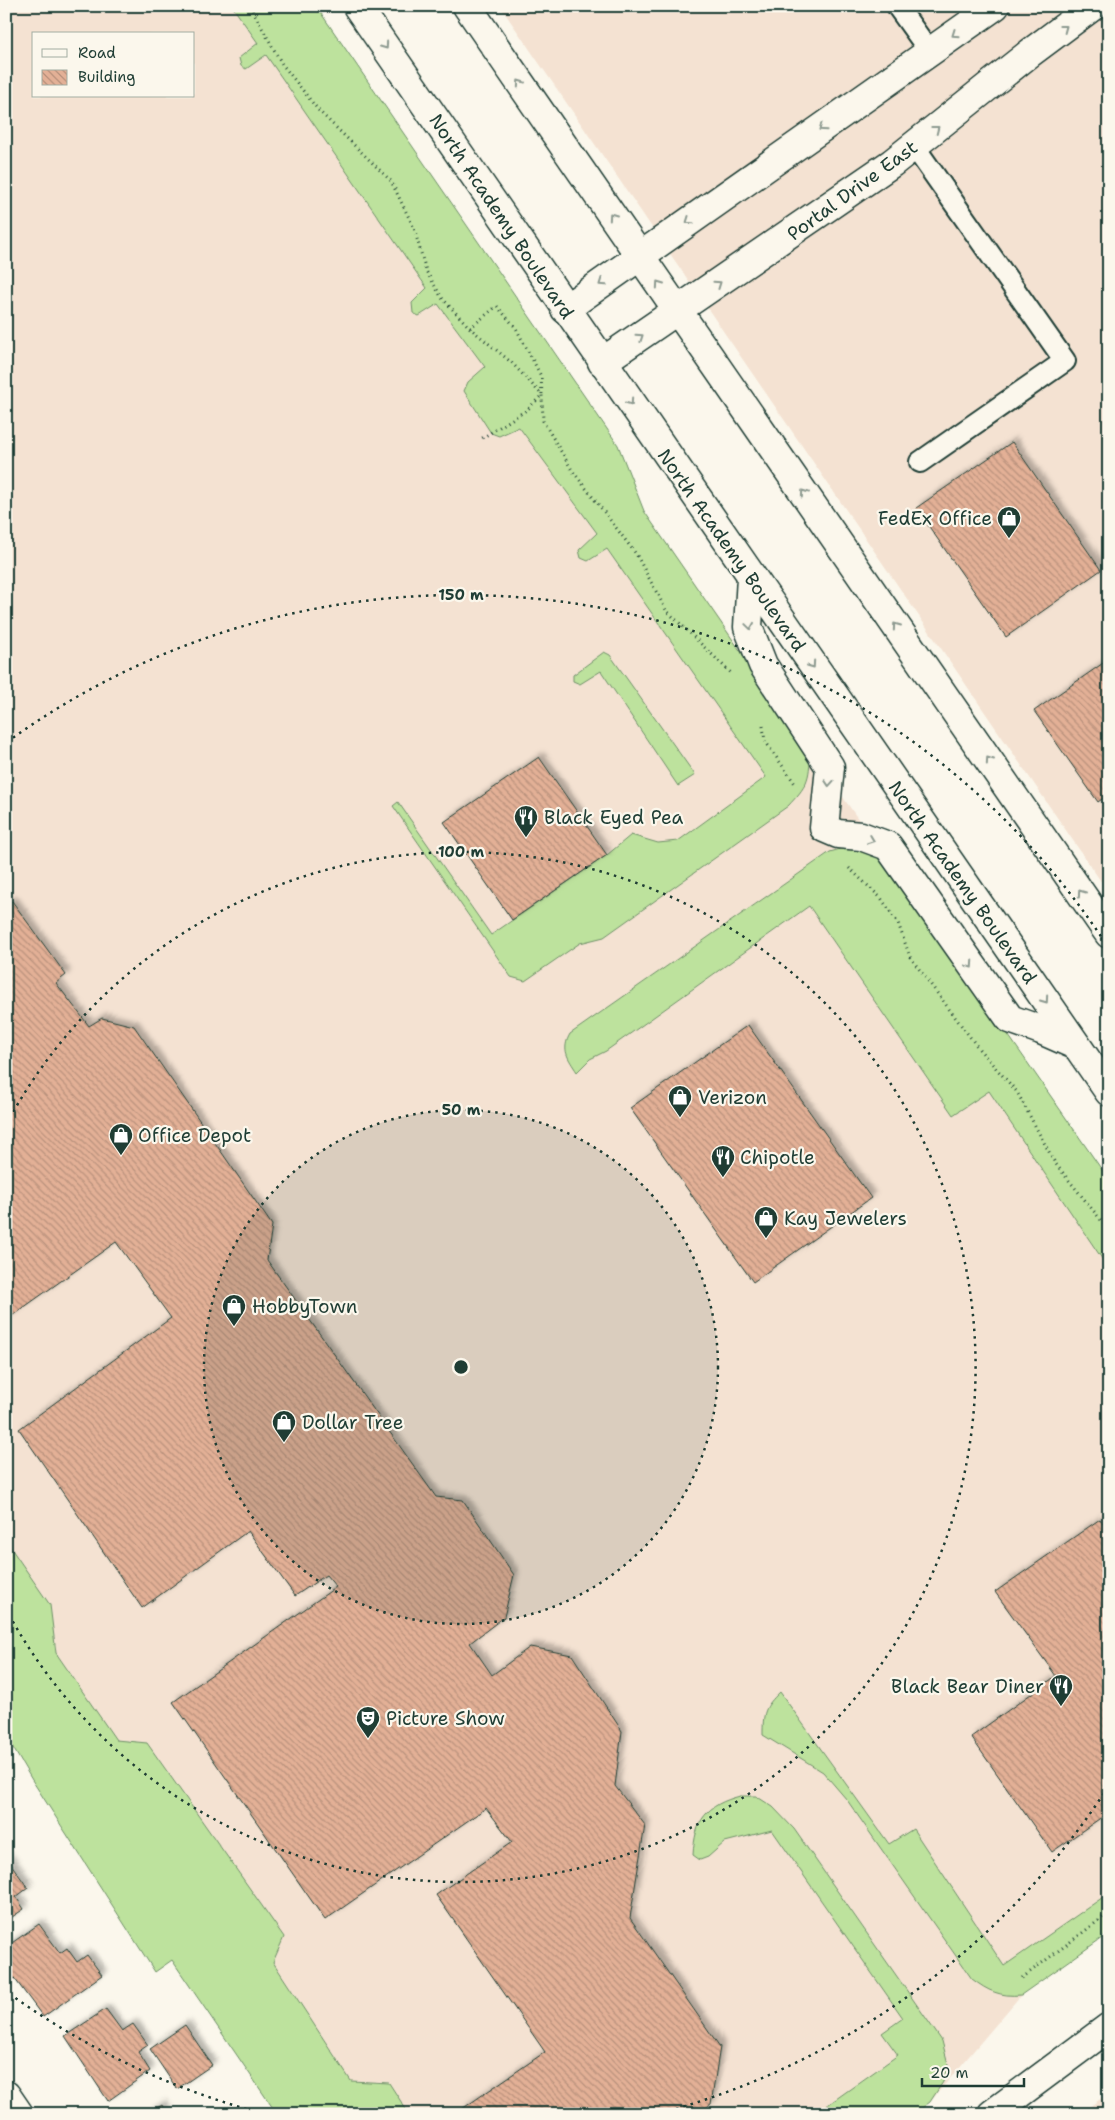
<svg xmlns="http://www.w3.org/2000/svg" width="1115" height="2120" viewBox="0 0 1115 2120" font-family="'Shantell Sans',sans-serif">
	<defs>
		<pattern id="building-back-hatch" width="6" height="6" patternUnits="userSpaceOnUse" patternTransform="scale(1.25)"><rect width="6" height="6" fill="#e3b096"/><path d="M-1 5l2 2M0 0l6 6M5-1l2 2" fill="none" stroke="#b7907b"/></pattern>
		<filter id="shadow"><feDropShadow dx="4.5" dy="-4.5" stdDeviation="2.5" flood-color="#0004"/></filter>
	</defs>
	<rect width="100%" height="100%" fill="#fbf7ec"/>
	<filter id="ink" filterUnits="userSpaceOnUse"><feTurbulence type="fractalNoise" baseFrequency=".02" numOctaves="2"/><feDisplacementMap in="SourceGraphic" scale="10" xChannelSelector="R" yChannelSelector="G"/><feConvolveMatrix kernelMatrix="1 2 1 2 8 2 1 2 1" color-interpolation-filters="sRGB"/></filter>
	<g filter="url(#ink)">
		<g fill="#f4e2d2" fill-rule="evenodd">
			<path d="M 6,6 L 316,6 L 618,445 L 644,511 L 1109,1180 L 1109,1933 L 1021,1995 L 930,2102 L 914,2114 L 277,2114 L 172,1960 L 155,1972 L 32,1780 L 6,1736 ZM 34,34 L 194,34 L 194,96 L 34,96 Z"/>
			<polygon points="500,6 1109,6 1109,893"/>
			<polygon points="1109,2093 1109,2114 1079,2114"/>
		</g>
		<g fill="#bde29d" stroke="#6e9068">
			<path d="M 232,6 L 316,6 L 618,445 L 644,511 L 810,752 C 810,780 807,786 788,806 L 604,937 L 580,943 L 525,981 L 511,977 L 393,806 L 398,802 L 491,935 L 607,855 L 631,835 L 658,843 L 678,841 L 766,777 L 607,549 L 588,561 L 581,558 L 579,550 L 597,533 L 519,427 L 499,436 L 491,433 L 464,391 L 468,382 L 485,367 L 438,304 L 419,316 L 413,313 L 412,303 L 427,288 L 266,55 L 246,69 L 241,66 L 239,58 L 258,43 Z"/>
			<polygon points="604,652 610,655 695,775 678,786 601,671 580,684 573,681 573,675"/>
			<path d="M 847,847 L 863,849 L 886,859 L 1109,1180 L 1109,1269 L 989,1091 L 953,1115 L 809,906 L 606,1051 L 590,1059 L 577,1072 C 568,1058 561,1050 570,1034 L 830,852 Z"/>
			<polygon points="6,1541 50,1605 56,1653 116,1740 147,1743 284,1937 273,1962 351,2081 389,2083 409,2114 277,2114 172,1960 155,1972 32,1780 6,1736"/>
			<path d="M 780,1692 L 889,1844 L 913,1829 L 1004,1966 L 1109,1893 L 1109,1933 L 1021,1995 C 1000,1997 988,1991 972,1979 L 847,1800 L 823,1772 L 763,1735 C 763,1713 764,1707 780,1692 Z"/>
			<path d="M 740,1796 L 756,1796 L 773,1807 L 794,1829 L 942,2041 L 948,2064 L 943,2082 L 930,2102 L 914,2114 L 815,2114 L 898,2055 L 882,2033 L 903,2018 L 772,1830 L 725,1842 L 708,1857 L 700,1860 L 693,1855 C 695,1820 706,1805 740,1796 Z"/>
		</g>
		<g fill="url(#building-back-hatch)" stroke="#1f3d34" filter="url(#shadow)">
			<polygon points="1012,442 1101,570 1006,637 916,508"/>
			<polygon points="1109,659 1109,794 1098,802 1034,711"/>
			<polygon points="539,757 607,855 512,920 444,822"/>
			<polygon points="12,901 66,975 56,983 89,1026 102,1018 134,1026 272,1225 267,1260 436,1497 463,1500 514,1575 504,1617 470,1643 492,1675 530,1647 572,1655 622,1731 615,1786 645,1825 630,1918 720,2047 711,2104 697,2114 466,2114 462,2109 545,2052 436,1895 512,1842 486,1808 325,1920 173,1702 336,1587 326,1575 295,1596 248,1531 142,1608 19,1429 171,1318 116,1242 6,1320 6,905"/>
			<polygon points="748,1025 871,1198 753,1282 630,1108"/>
			<polygon points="1100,1519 1109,1532 1109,1812 1052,1852 971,1737 1056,1676 995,1592"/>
			<polygon points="6,1857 28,1888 16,1897 24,1909 6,1921"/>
			<polygon points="39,1924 60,1953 67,1948 77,1962 87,1955 102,1975 43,2017 6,1967 6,1947"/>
			<polygon points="106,2009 122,2031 133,2024 148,2045 138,2052 150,2071 108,2101 65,2036"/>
			<polygon points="185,2025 212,2065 177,2089 150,2049"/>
			<polygon points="162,2105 167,2114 148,2114"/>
		</g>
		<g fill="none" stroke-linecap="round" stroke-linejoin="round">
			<g stroke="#1f3d34" stroke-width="24">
				<g id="service">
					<polyline points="897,6 930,52"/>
					<polyline points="914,146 1065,361 920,462"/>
				</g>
			</g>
			<g stroke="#1f3d34" stroke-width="31">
				<g id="minor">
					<polyline points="565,309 995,6"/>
					<polyline points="602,362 892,163 1030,53 1093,6"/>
					<polyline points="6,2095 19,2114"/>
				</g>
			</g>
			<g stroke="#1f3d34" stroke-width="31">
				<polyline id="secondary" points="992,2114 1109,2027"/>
			</g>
			<g stroke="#1f3d34" stroke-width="31">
				<g id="trunk">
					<polyline points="357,6 1109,1092"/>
					<polyline points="467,6 1109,934"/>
					<polyline points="751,577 748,627 763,665 830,767 824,828 838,834 861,836 888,846 1010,1019 1041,1030 1075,1045"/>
				</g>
			</g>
			<g stroke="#1f3d34" stroke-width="3" stroke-dasharray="1 4" stroke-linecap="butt">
				<polyline points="250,6 282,64 319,111 391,181 414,228 426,271 442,298 470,328 512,363 542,395 543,421 572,470 636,554 666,610 731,673"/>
				<polyline points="470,328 497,306 516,328 541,376 542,395 528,409 479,440"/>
				<polyline points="763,726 765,741 796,785"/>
				<polyline points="849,868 881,898 898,923 910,957 979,1049 1017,1092 1055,1163 1109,1230"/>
				<polyline points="1022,1978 1109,1913"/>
			</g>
			<use href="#service" stroke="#fbf7ec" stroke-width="20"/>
			<use href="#minor" stroke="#fbf7ec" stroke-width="28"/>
			<use href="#secondary" stroke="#fbf7ec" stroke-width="28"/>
			<use href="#trunk" stroke="#fbf7ec" stroke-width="28"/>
		</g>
		<defs><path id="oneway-chevron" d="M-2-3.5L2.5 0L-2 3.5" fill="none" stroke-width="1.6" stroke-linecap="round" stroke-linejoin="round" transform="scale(1.25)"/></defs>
		<g stroke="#8d9a90">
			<use href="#oneway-chevron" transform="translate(1064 28) rotate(-37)"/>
			<use href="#oneway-chevron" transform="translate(955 34) rotate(145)"/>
			<use href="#oneway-chevron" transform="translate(385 46) rotate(55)"/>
			<use href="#oneway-chevron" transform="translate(520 83) rotate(-125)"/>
			<use href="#oneway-chevron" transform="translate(822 128) rotate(145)"/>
			<use href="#oneway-chevron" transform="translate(936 129) rotate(-38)"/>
			<use href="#oneway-chevron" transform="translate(612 216) rotate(-125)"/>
			<use href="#oneway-chevron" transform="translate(689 221) rotate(145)"/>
			<use href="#oneway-chevron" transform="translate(602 283) rotate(145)"/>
			<use href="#oneway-chevron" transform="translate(659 284) rotate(-125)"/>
			<use href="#oneway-chevron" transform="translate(718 284) rotate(-35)"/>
			<use href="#oneway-chevron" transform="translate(640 337) rotate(-34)"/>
			<use href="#oneway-chevron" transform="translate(630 402) rotate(55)"/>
			<use href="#oneway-chevron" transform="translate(804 493) rotate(-125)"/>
			<use href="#oneway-chevron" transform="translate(750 626) rotate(82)"/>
			<use href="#oneway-chevron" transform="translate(896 626) rotate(-125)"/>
			<use href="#oneway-chevron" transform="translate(812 665) rotate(55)"/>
			<use href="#oneway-chevron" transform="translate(989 760) rotate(-125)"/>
			<use href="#oneway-chevron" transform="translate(829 783) rotate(94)"/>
			<use href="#oneway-chevron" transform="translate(871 840) rotate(21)"/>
			<use href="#oneway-chevron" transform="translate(1081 893) rotate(-125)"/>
			<use href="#oneway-chevron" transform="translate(970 965) rotate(56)"/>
			<use href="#oneway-chevron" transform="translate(1045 1000) rotate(55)"/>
		</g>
	</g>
	<circle cx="461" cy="1367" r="257" fill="#1f3d34" fill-opacity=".12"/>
	<g fill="none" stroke="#1f3d34" stroke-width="2.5" stroke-dasharray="2.5 5">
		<circle cx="461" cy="1367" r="257"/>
		<path d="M6 1125A515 515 0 1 1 6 1609"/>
		<path d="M1108 1787A772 772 0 0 1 661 2113M261 2113A772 772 0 0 1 7 1992M7 742A772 772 0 0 1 1108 947"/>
	</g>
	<defs>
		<g id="shop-pin" transform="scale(1.25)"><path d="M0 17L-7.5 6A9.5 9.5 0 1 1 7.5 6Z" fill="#1f3d34" stroke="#fbf7ec"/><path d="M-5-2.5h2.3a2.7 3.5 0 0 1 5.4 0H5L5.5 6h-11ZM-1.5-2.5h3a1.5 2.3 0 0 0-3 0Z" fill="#fff"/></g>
		<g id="restaurant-pin" transform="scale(1.25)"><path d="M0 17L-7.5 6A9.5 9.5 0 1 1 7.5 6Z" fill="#1f3d34" stroke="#fbf7ec"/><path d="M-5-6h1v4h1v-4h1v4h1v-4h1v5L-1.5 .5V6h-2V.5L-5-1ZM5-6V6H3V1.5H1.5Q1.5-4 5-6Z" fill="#fff"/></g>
		<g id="theatre-pin" transform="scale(1.25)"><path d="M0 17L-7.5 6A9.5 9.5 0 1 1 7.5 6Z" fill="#1f3d34" stroke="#fbf7ec"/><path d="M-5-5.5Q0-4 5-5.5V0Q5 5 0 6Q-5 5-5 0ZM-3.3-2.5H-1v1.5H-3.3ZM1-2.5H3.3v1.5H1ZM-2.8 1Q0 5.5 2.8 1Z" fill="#fff"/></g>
	</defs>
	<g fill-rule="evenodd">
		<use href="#shop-pin" x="1009" y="518"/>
		<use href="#restaurant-pin" x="526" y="817"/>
		<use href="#shop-pin" x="680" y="1097"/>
		<use href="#shop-pin" x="121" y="1135"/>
		<use href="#restaurant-pin" x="723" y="1157"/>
		<use href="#shop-pin" x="766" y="1218"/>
		<use href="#shop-pin" x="234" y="1306"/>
		<use href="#shop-pin" x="284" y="1422"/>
		<use href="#restaurant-pin" x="1061" y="1686"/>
		<use href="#theatre-pin" x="368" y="1718"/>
	</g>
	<g text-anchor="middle" stroke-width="4.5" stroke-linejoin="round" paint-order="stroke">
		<g font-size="19" fill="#1f3d34" stroke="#fbf7ec">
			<text transform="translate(852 190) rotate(-36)" y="7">Portal Drive East</text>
			<text transform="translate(502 216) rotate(56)" y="7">North Academy Boulevard</text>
			<text transform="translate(732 550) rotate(55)" y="7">North Academy Boulevard</text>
			<text transform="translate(963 882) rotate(55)" y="7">North Academy Boulevard</text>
		</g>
		<g font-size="19" fill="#1f3d34" stroke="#fbf7ec" text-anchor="start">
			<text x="992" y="525" text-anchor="end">FedEx Office</text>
			<text x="544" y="824">Black Eyed Pea</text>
			<text x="698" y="1104">Verizon</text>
			<text x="138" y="1142">Office Depot</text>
			<text x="740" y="1164">Chipotle</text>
			<text x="784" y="1225">Kay Jewelers</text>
			<text x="252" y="1313">HobbyTown</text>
			<text x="302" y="1429">Dollar Tree</text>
			<text x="1044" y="1693" text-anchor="end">Black Bear Diner</text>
			<text x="386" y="1725">Picture Show</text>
		</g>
	</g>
	<circle cx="461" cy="1367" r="8" fill="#1f3d34" stroke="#fbf7ec" stroke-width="2.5"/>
	<g font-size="15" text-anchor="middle" font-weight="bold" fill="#1f3d34" stroke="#fbf7ec" stroke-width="4.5" stroke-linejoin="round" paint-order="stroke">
		<text x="461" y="600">150 m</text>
		<text x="461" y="857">100 m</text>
		<text x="461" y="1115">50 m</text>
	</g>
	<rect width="1115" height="2120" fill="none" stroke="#fbf7ec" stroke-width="25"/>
	<rect x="12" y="12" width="1090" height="2095" fill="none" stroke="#1f3d34" stroke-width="2" filter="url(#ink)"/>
	<rect x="32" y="32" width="162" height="65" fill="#fbf7ec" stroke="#a3ada2"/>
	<rect x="42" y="49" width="25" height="8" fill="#fbf7ec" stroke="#a3ada2"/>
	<text x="78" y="58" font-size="15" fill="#1f3d34">Road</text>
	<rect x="42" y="70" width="25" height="15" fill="url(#building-back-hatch)" stroke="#a3ada2"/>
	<text x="78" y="82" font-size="15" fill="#1f3d34">Building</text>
	<path d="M922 2078v8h102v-8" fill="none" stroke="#1f3d34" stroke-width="2.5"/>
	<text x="930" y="2078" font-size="15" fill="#1f3d34" stroke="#fbf7ec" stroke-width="4" paint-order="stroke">20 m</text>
</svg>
